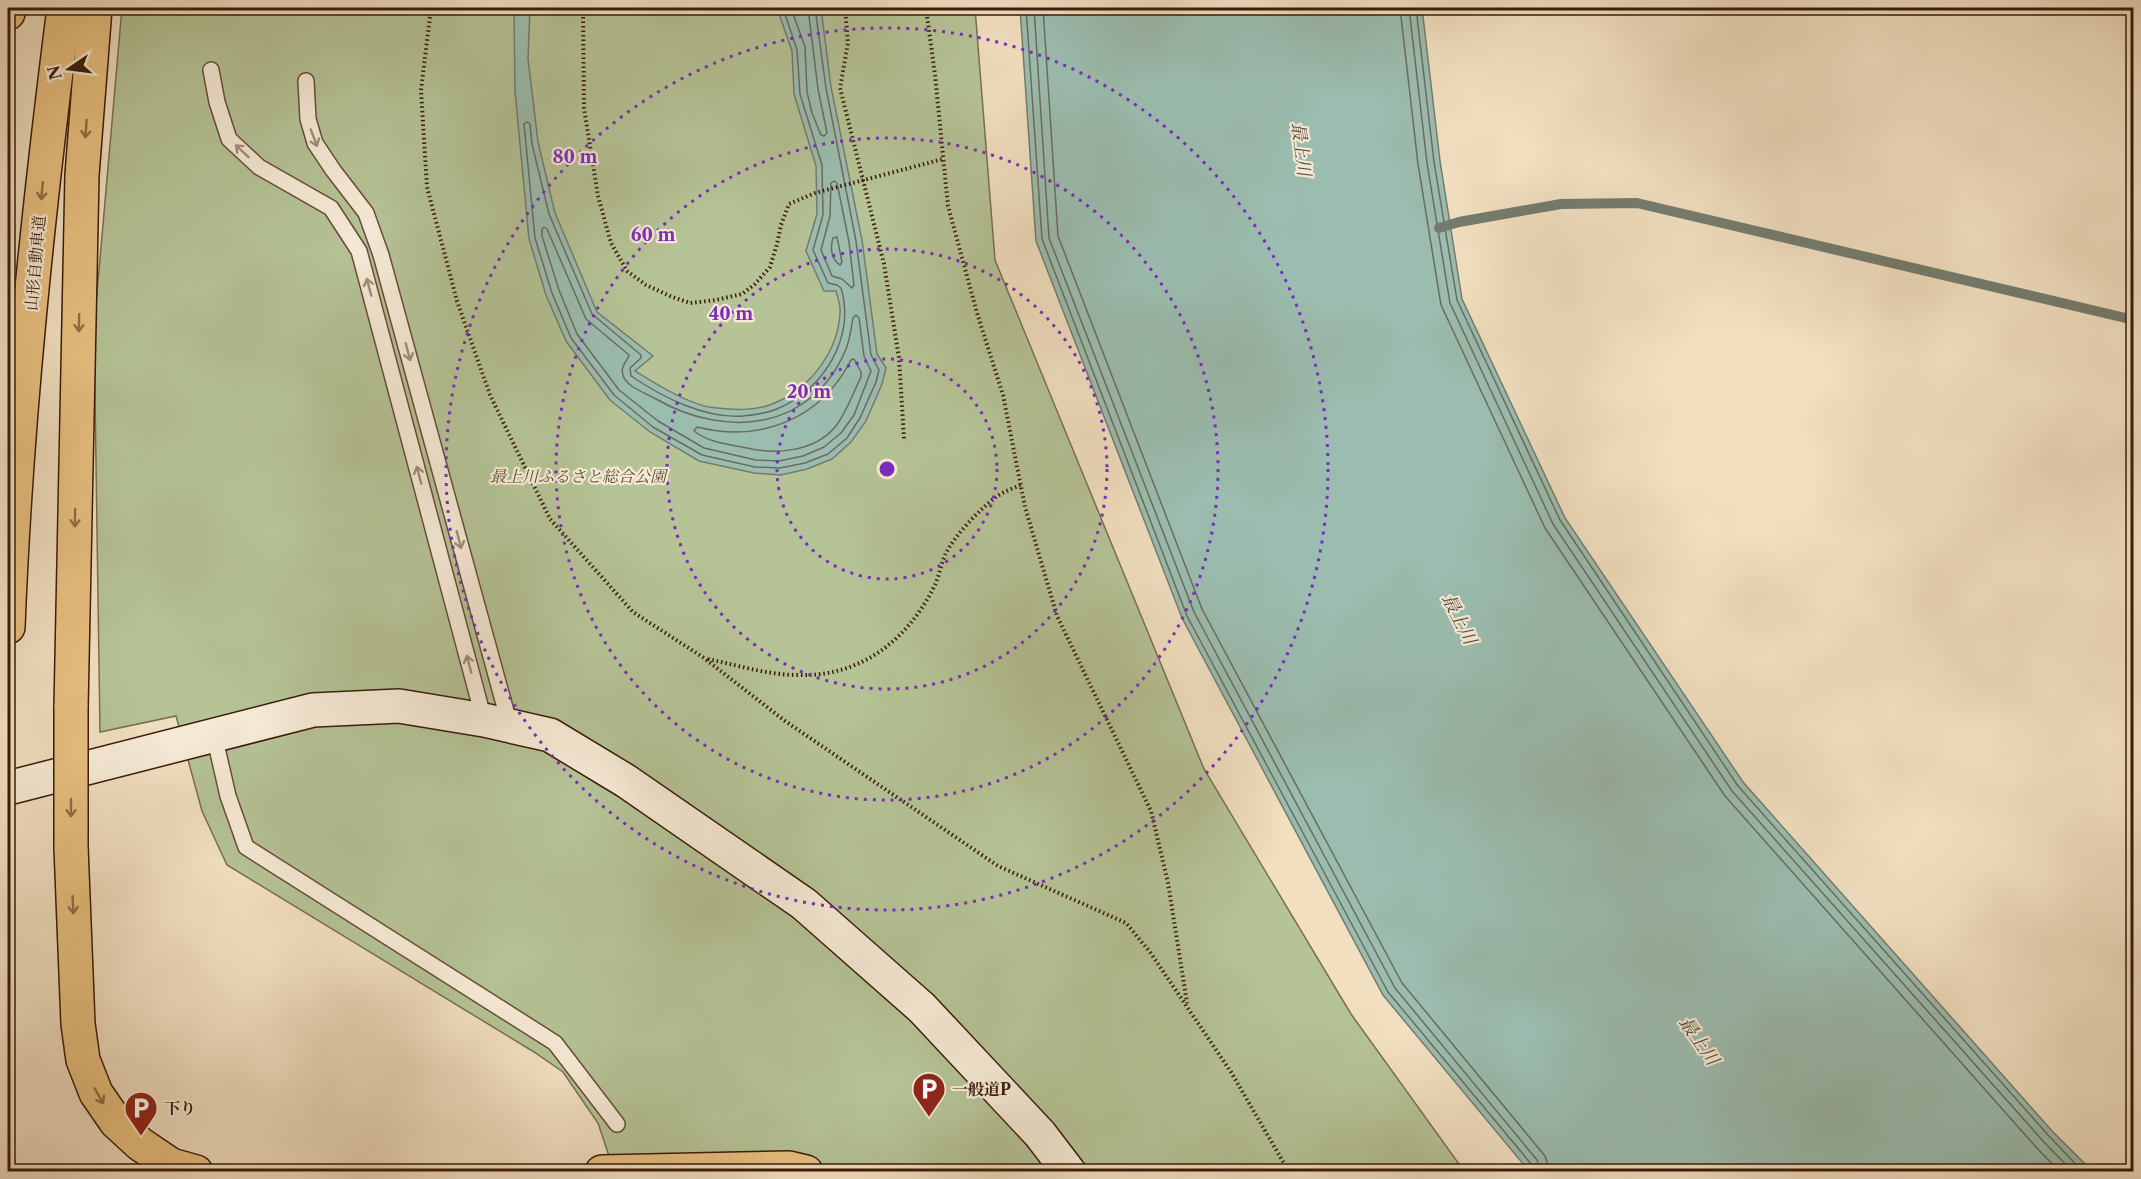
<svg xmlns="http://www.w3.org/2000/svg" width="2141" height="1179" viewBox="0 0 2141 1179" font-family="'Libre Caslon Text','Noto Serif JP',serif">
	<rect width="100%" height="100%" fill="#f1dfc0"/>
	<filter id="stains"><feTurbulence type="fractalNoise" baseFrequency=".00333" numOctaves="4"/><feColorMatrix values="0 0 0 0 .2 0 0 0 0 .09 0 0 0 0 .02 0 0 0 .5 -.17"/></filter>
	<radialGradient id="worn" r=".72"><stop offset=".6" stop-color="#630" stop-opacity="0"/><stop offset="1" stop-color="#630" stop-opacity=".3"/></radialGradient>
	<polygon fill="#b5c396" stroke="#786f50" stroke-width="1.5" points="122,8 975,8 995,260 1204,769 1351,1014 1464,1171 614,1171 598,1123 563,1072 534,1052 227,865 202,811 176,716 100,732 94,327"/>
	<g fill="#9bbdb0" stroke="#747c6e" stroke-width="1.5">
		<path d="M 514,8 L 530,8 L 528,59 L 538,142 L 555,213 L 597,312 L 653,356 L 635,371 C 655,383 686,403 709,407 C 731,410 757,412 777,402 C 811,387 838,351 840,313 C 841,306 838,298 836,291 L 824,291 L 806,251 L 817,214 L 816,166 L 794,94 L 792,51 L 777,8 L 821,8 L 831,87 L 862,240 L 877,354 L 886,368 L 882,384 L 866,421 L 851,442 L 832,459 L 807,469 L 781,475 L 754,473 L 699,461 L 650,432 L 610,400 L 566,341 L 546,295 L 529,239 L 515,91 Z"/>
		<polygon points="1020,8 1422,8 1440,161 1462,299 1565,518 1743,782 2052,1131 2092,1171 1529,1171 1383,995 1182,618 1036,241"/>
	</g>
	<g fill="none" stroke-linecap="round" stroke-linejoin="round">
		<g stroke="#6a6c5d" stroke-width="1.5">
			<path d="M 783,8 L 797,50 L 800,94 L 822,165 L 823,215 L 813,250 L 828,283 L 837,285 L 841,288 C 856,336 824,389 779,408 C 769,413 753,415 743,416 C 705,419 662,397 631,376 L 630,368 L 641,358 L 641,355 L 592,314 L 549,214 L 532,144 L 530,124 L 527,122 L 524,124 L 535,238 L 552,293 L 571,338 L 614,395 L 653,427 L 702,455 L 755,467 L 780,468 L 805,463 L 828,454 L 847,438 L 860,418 L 876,382 L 879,370 L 871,355 L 856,241 L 826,88 L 815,8"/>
			<polyline points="791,8 805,47 807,92 812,113 821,135 824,136 827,133 818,89 808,8"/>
			<polyline points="1026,8 1042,239 1187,616 1388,992 1532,1165 1533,1172"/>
			<polyline points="1034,8 1049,238 1194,612 1395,988 1537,1160 1541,1172"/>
			<polyline points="1043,8 1058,236 1202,609 1402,983 1545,1156 1550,1172"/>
			<polyline points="1400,8 1418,164 1441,305 1545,528 1725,796 2035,1146 2060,1172"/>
			<polyline points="1409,8 1427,163 1450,303 1553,524 1732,791 2042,1140 2073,1172"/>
			<polyline points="1416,8 1434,162 1457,300 1560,520 1738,786 2048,1135 2083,1172"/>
			<polygon points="834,181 837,183 849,242 854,285 852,288 842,279 832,276 821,250 830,216 831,183"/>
			<path d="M 544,227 L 547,229 L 586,319 L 629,355 C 627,362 620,366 623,375 C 626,387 646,393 656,399 C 726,439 812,431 846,349 C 850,339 851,328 853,318 L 856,315 L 859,318 L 864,356 L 871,371 L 854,415 L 841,433 L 824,447 L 803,456 L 779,461 L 756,460 L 704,448 L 658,421 L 619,390 L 577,334 L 559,290 L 542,236 L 542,229 Z"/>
			<path d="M 837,237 L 842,262 L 840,265 C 831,259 830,248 833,238 Z"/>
			<path d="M 854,359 L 861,372 L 861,377 C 853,393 847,411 836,426 C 814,453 773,455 742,447 C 725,444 708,442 694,431 L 697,427 C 761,443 821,419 851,360 Z"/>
		</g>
		<polyline stroke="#747c6e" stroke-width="10" points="1439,228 1459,222 1561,204 1637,203 2134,320"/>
		<g stroke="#684c38" stroke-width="18">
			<g id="lane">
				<polyline points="211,70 217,102 229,139 259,167 331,208 359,251 484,720"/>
				<polyline points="306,81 308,119 315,143 333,170 366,213 381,255 510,726"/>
				<polyline points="214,735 228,796 246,847 555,1043 617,1124"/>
			</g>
		</g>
		<g stroke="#3a1b0a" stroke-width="36">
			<polyline id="secondary" points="8,788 313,710 399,706 484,720 550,735 626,781 804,904 922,1008 1040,1134 1069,1172"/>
		</g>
		<g stroke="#3a1b0a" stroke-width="36">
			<g id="highway">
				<polyline points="8,13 8,8"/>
				<path d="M 8,627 C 16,420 38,213 64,8"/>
				<polyline points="71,708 82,175 95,8"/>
				<polyline points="71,847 78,1024 83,1060 96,1093 116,1122 140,1144 171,1165 196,1172"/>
				<polyline points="602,1172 789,1168 806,1172"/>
			</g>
		</g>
		<g stroke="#3a1b0a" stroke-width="4" stroke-dasharray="1.5 3" stroke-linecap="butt">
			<polyline points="431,8 421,90 427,187 457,301 490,395 550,519 633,612 704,658 785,721 998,866 1126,923 1150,952 1231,1072 1289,1172"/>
			<polyline points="583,8 584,108 598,196 611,243 627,271 646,285 670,296 690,303 716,300 742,294 755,284 770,267 777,244 781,225 789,204 815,193 943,159"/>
			<polyline points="845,8 848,43 840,88 884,264 899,358 904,439"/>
			<polyline points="926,8 935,75 948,206 977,313 1003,395 1025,507 1057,616 1151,811 1168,883 1187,1003"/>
			<path d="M 708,659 C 737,665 767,675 798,675 C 861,677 908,640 935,585 C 939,576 941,565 945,555 C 954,536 979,510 996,497 C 1003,492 1013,488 1021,485"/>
		</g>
		<use href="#lane" stroke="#f6ead6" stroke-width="15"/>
		<use href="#secondary" stroke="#f6ead6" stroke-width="33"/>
		<use href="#highway" stroke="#e8c080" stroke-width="33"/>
		<g stroke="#3a1b0a" stroke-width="36" stroke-linecap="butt">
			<polyline id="highway-bridge" points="71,847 71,708"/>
		</g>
		<use href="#highway-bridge" stroke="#e8c080" stroke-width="33"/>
	</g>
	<defs><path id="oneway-shaft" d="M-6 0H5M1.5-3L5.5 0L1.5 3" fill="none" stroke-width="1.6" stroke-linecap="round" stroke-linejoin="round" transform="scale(1.5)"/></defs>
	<g stroke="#916e45">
		<use href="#oneway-shaft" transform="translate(86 129) rotate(94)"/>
		<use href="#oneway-shaft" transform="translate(42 191) rotate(95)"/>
		<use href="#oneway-shaft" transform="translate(79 323) rotate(91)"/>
		<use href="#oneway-shaft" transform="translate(75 518) rotate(91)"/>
		<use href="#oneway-shaft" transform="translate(71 808) rotate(90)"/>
		<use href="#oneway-shaft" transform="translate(73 905) rotate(87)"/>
		<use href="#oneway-shaft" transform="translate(99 1096) rotate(60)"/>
	</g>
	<g stroke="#a18d7a">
		<use href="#oneway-shaft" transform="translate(314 138) rotate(69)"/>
		<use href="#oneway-shaft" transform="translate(242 151) rotate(-137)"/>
		<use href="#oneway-shaft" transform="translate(369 287) rotate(-105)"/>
		<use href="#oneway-shaft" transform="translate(408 352) rotate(75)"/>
		<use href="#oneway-shaft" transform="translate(419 475) rotate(-105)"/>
		<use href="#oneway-shaft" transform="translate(459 540) rotate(75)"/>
		<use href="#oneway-shaft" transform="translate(469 664) rotate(-105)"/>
	</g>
	<g fill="none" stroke="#7b2cbf" stroke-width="3" stroke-dasharray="3 6">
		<circle cx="887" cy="469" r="110"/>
		<circle cx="887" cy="469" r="220"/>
		<circle cx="887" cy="469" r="331"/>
		<circle cx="887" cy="469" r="441"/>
	</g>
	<defs>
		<g id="parking-pin" transform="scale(1.725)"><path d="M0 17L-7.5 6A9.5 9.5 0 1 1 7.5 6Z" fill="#8f2418" stroke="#f6ead6"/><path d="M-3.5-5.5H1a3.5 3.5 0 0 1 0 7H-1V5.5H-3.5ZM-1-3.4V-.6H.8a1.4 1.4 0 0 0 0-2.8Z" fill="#fff"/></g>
	</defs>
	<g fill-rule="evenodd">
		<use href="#parking-pin" x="929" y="1089"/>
		<use href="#parking-pin" x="141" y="1108"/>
	</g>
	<g text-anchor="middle" stroke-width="4.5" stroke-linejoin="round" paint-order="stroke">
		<g font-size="16" fill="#3a1b0a" stroke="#f6ead6">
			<text transform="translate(35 263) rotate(-85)" y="6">山形自動車道</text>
		</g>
		<g font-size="16" font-style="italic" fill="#5f4d34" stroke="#f6ead6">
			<text x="578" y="482">最上川ふるさと総合公園</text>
		</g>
		<g font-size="16" font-weight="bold" fill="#3a1b0a" stroke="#f6ead6" text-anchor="start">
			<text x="952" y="1095">一般道P</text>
			<text x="164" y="1114">下り</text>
		</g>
		<g font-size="18" font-style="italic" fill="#574c3c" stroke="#f6ead6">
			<text transform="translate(1301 149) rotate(83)" y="6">最上川</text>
			<text transform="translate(1459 619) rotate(63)" y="6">最上川</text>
			<text transform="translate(1699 1041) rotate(55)" y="6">最上川</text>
		</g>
	</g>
	<circle cx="887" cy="469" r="9" fill="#7b2cbf" stroke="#f6ead6" stroke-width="3"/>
	<g font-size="18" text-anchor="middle" font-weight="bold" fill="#7b2cbf" stroke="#f6ead6" stroke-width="4.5" stroke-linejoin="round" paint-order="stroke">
		<text x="575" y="163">80 m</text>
		<text x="653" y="241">60 m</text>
		<text x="731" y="320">40 m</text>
		<text x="809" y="398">20 m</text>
	</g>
	<rect width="2141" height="1179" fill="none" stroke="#f1dfc0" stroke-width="30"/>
	<rect x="9" y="9" width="2123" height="1161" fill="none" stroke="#3a1b0a" stroke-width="3"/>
	<rect x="15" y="15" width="2111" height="1149" fill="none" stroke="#3a1b0a" stroke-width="1.5"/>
	<g transform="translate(69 69) rotate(256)" stroke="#f6ead6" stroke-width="4.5" paint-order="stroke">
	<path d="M0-4.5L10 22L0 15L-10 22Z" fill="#3a1b0a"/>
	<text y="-9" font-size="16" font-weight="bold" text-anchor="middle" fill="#3a1b0a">N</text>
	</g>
	<rect width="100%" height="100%" filter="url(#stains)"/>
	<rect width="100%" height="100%" fill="url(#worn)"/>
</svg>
